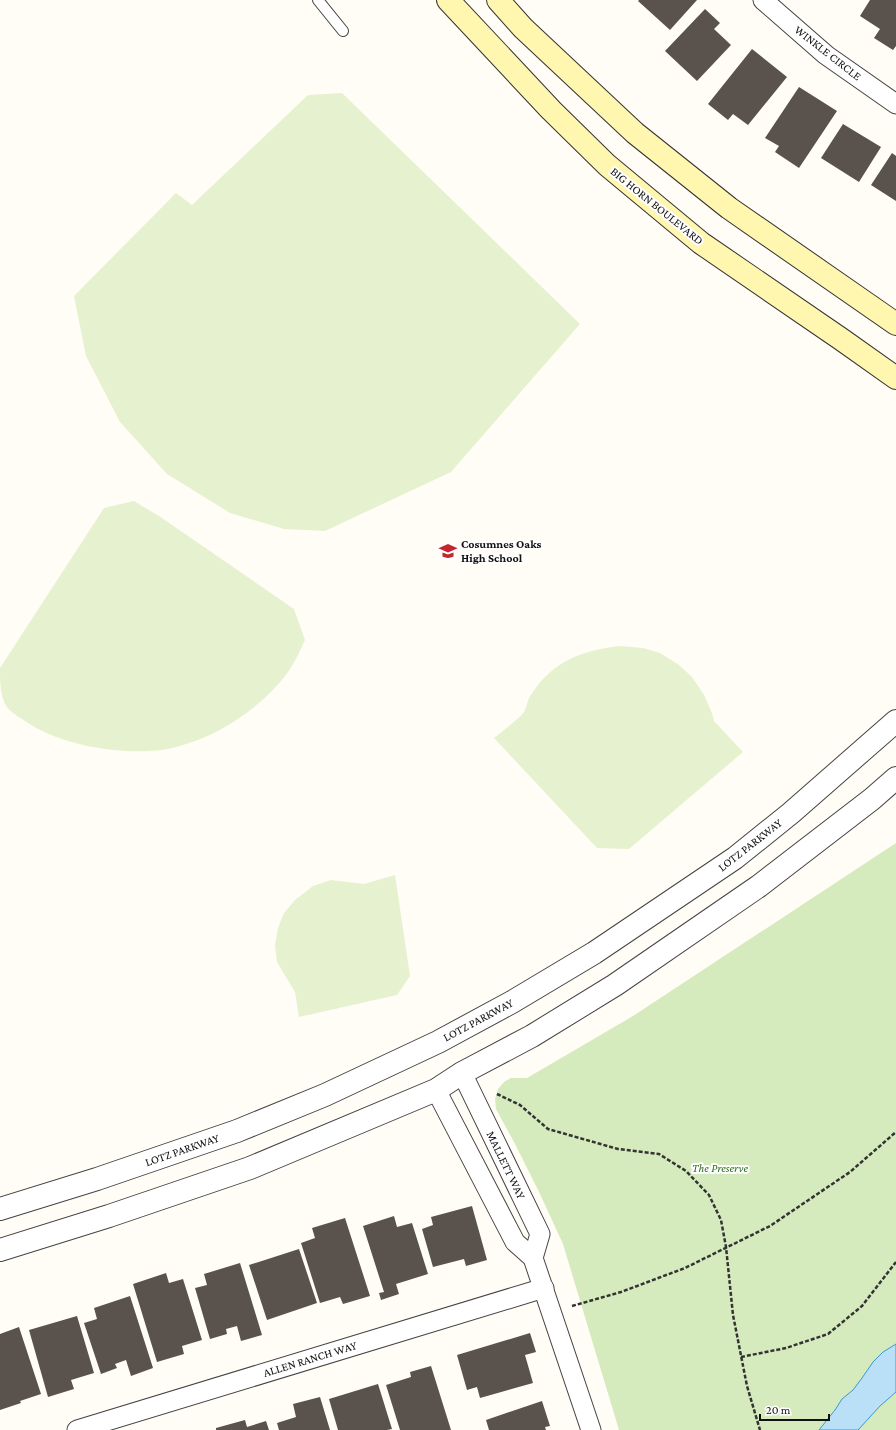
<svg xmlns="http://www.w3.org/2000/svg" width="896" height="1430" viewBox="0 0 896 1430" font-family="'Crimson Pro',serif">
	<rect width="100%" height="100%" fill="#fffdf5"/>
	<polygon fill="#d5ebbd" points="896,843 896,1430 619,1430 563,1244 539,1192 514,1142 496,1109 495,1099 498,1089 504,1082 511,1078 527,1078 633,1016"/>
	<g fill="#e6f2cf">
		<polygon points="342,93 580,324 451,472 325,531 284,529 230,513 167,474 120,422 86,356 74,296 176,193 192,205 308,95"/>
		<path d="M 134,501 L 162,518 L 294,609 L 305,640 C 301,648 298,656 293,664 C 279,689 249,713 225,727 C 208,737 182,747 162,750 C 120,755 64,746 28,723 C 21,718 9,712 5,704 C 0,693 0,680 0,668 L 104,508 Z"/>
		<path d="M 621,646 L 643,648 L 660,653 L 679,665 L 692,677 L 704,695 L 712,713 L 714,721 L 743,752 L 629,849 L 597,848 L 494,738 C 500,733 520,718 524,712 C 527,707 527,700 531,695 C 552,661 583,650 621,646 Z"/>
		<polygon points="395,875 410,976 397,995 299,1017 295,992 277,962 275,945 278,928 284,913 295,900 313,886 331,880 364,884"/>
	</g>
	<polygon fill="#b9e0f7" stroke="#3f96cf" points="896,1344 896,1392 880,1406 858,1430 819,1430 835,1410 842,1399 853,1390 862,1378 873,1362 883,1352"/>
	<g fill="#5a524d">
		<polygon points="639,0 697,0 670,30 638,1"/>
		<polygon points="870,0 896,0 896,46 893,50 874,38 880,29 860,16"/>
		<polygon points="705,9 720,23 714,29 731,45 697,81 665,51"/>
		<polygon points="752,49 787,77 748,125 733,114 728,120 708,104"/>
		<polygon points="799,87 837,111 799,168 775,152 779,146 765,138"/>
		<polygon points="843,124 881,147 859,182 821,158"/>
		<polygon points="892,153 896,156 896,201 871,185"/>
		<polygon points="472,1206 487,1260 466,1266 464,1259 433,1267 422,1229 433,1225 431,1217"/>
		<polygon points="394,1216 397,1227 412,1223 428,1274 396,1284 399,1294 381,1300 379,1293 384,1292 363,1226"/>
		<polygon points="345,1218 370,1296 343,1304 340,1297 320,1303 301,1243 315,1238 312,1228"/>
		<polygon points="299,1249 317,1303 267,1320 249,1265"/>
		<polygon points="240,1263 262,1335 241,1341 237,1326 226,1329 227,1334 210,1339 195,1288 207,1285 204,1274"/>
		<polygon points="166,1273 169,1283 183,1279 202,1340 182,1346 184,1354 157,1362 133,1284"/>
		<polygon points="130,1296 153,1368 131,1376 126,1360 115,1364 117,1368 101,1374 84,1323 97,1319 94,1308"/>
		<polygon points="77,1316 94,1373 71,1380 74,1389 48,1397 29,1330"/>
		<polygon points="19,1327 41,1394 20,1401 21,1403 0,1410 0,1334"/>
		<polygon points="530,1333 536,1352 525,1355 533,1383 480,1398 477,1387 467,1390 457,1355"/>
		<polygon points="431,1366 451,1430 400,1430 386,1385 411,1377 410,1372"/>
		<polygon points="378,1384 392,1429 387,1430 338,1430 329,1399"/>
		<polygon points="320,1397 330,1430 279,1430 277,1423 296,1417 293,1404"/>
		<polygon points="542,1401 550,1426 545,1427 546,1430 489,1430 486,1420"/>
		<polygon points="245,1420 247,1427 266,1421 269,1430 216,1430 216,1428"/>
	</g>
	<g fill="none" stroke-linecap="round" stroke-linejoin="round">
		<g stroke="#444" stroke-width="12">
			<polyline id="service" points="318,0 343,31"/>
		</g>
		<g stroke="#444" stroke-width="21">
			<g id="minor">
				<polyline points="763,0 826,55 896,104"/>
				<polyline points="462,1073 540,1234 533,1258"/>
				<polyline points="436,1090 515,1242 533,1258 591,1430"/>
				<polyline points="77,1430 544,1288"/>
			</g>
		</g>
		<g stroke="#444" stroke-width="24">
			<g id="tertiary">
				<polyline points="0,1209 97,1179 237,1131 325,1095 438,1042 512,1002 594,953 735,858 791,813 896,721"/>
				<polyline points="0,1250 109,1216 250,1168 436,1090 462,1073 532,1036 615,985 759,886 872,799 896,778"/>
			</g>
		</g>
		<g stroke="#333" stroke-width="24">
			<g id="secondary">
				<polyline points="448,0 551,110 607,165 701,243 841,339 896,378"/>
				<polyline points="498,0 523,28 635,133 729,208 896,324"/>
			</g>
		</g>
		<g stroke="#333" stroke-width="2.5" stroke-dasharray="4 2" stroke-linecap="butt">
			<polyline points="497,1094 520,1105 548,1129 618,1149 659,1154 686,1171 709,1195 721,1220 726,1247 733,1315 747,1386 760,1430"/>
			<polyline points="572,1306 621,1292 685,1268 770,1226 850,1172 896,1132"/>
			<polyline points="741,1357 786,1348 828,1334 862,1306 896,1262"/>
		</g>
		<use href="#service" stroke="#fff" stroke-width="10"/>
		<use href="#minor" stroke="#fff" stroke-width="19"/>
		<use href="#tertiary" stroke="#fff" stroke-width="22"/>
		<use href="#secondary" stroke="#fff6b0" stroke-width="22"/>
	</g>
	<defs>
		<g id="school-bare" transform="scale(1.38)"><path d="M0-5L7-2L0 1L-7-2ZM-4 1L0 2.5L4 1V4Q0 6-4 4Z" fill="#c4262e" stroke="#fff" stroke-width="2.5" paint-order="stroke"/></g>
	</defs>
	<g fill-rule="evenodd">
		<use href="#school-bare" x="448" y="551"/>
	</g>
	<g text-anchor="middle" stroke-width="4" stroke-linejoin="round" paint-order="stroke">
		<g font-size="12" fill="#111" stroke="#fff">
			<text transform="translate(828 53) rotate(38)" y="4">WINKLE CIRCLE</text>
			<text transform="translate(657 206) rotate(39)" y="4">BIG HORN BOULEVARD</text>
			<text transform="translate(750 845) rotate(-38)" y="4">LOTZ PARKWAY</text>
			<text transform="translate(478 1020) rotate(-28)" y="4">LOTZ PARKWAY</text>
			<text transform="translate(182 1150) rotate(-19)" y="4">LOTZ PARKWAY</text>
			<text transform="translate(506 1165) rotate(64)" y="4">MALLETT WAY</text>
			<text transform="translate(310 1359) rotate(-17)" y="4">ALLEN RANCH WAY</text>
		</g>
		<g font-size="12" font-weight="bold" fill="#111" stroke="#fff" text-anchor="start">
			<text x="461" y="548">Cosumnes Oaks<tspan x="461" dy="14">High School</tspan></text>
		</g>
		<g font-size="12" font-style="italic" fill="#2f6b1f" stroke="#fff">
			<text x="720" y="1172">The Preserve</text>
		</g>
	</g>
	<path d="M760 1414v6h69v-6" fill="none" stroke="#111111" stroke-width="2"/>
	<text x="766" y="1414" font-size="12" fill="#111111" stroke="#ffffff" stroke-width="3" paint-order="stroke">20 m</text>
</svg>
